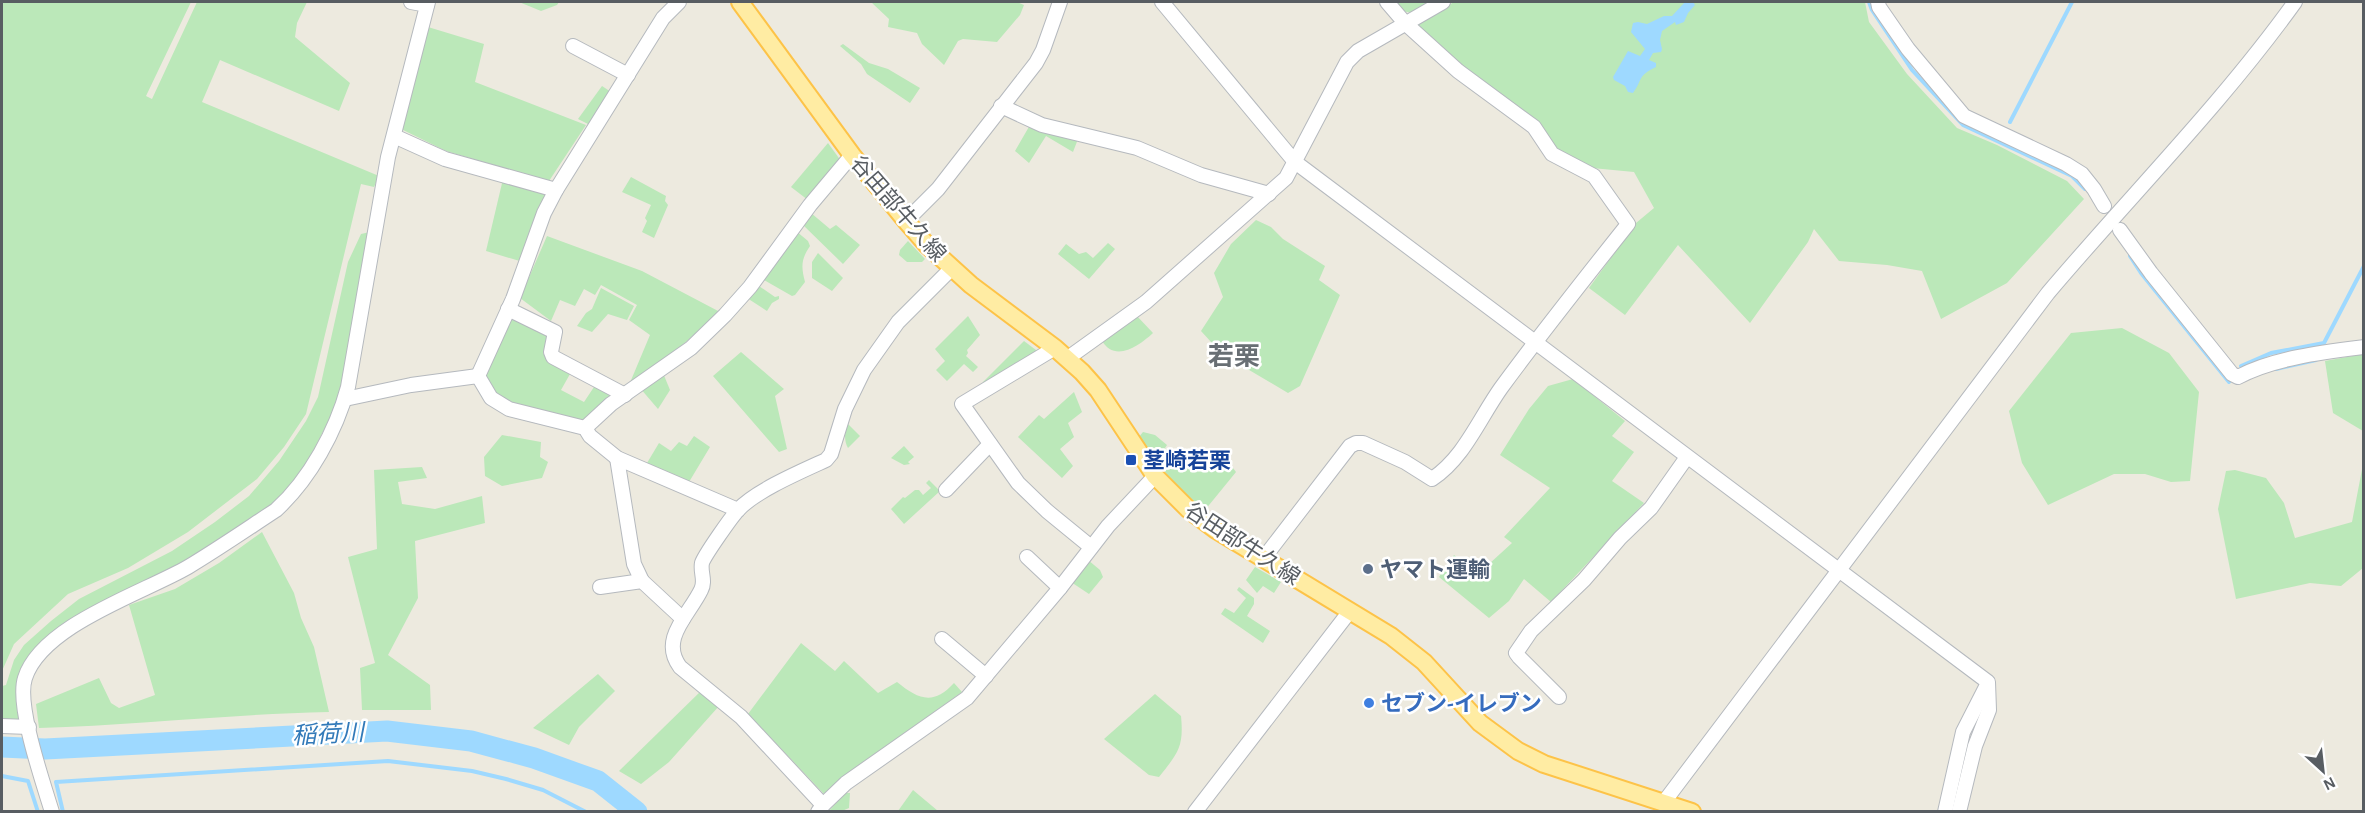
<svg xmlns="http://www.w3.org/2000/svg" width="2365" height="813" viewBox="0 0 2365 813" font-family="'Alegreya Sans','Noto Sans JP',sans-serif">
	<rect width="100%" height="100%" fill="#edeadf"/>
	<g fill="#bbe8b9">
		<polygon points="2,2 191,2 146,96 152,99 197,2 307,2 297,23 295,37 350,83 339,111 220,60 202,102 379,176 374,187 361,184 306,414 284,447 257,479 188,532 128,568 68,594 14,644 2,671"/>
		<polygon points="519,2 559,2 557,5 541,11"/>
		<polygon points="871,2 1017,2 1024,5 1020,15 997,42 963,39 958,41 944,65 922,44 917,33 888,27 889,19"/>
		<polygon points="1394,2 1430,2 1412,13 1402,11"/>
		<polygon points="1454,2 1865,2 1869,22 1907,74 1957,128 1997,145 2067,181 2084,199 2007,283 1941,319 1922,271 1887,265 1839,261 1814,229 1808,242 1750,323 1678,245 1625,315 1589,288 1636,223 1654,208 1634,172 1592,168 1553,148 1413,25"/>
		<polygon points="428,27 484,44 475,82 586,125 549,181 446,151 401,129"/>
		<polygon points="843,44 869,63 888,69 920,88 910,103 867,74 861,64 840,46"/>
		<polygon points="602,86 611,92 590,125 578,119"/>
		<polygon points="1030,125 1078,139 1073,152 1046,136 1029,163 1015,151"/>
		<polygon points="828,143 841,161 808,200 791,187"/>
		<polygon points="631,177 666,196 665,201 668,205 654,238 642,232 647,221 645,218 651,205 622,192"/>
		<polygon points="503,179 549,192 523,262 486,251"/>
		<polygon points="811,213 830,229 836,225 860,245 843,264 802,224"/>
		<polygon points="1256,220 1271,227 1283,239 1325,266 1319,280 1340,295 1300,386 1288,393 1222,354 1201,331 1223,297 1214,273 1231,244"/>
		<path d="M 796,231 L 808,241 L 810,246 C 801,259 801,267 805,282 L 795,295 L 792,296 L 764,280 Z"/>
		<polygon points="370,232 339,400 303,471 275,503 186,562 54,633 38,646 28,660 22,719 19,722 2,721 2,686 6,685 14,660 24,645 51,621 79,599 172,551 215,522 249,496 279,461 306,421 318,397 348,262 361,234"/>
		<polygon points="547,236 642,271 720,312 672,354 629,385 650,335 629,320 637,305 601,285 595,295 584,289 575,306 560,300 551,321 520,298"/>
		<polygon points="908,241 925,259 922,262 907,262 899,255 900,250"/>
		<polygon points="1108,243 1115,249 1089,279 1058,254 1066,244 1079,254 1086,252 1093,258"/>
		<polygon points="818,253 843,278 832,291 812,278 812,262"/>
		<polygon points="759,286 775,297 779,296 779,299 772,303 767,311 747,298"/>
		<polygon points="601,288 634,306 627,320 608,314 592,332 577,326 586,313 592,309"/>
		<path d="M 1135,314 L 1153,333 C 1139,346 1114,364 1101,339 Z"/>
		<polygon points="517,316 551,334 543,353 545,356 570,374 561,390 584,402 594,387 616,395 584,423 520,407 493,393 484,376 508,319 514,320"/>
		<polygon points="968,316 980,335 967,350 968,353 966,356 978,367 973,372 964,364 947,381 936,370 945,361 935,349"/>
		<polygon points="2122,328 2169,353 2199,392 2190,481 2171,482 2145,474 2114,474 2048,505 2022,463 2009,411 2071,333"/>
		<polygon points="1024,341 1040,353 981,387 983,382"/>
		<polygon points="741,352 784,389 775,396 787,449 779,452 713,376"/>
		<polygon points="2363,354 2363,431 2333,413 2325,361"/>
		<polygon points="663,373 670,390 658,409 640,388"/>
		<polygon points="1573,379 1625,421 1612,436 1634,452 1612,481 1644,503 1551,602 1524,579 1509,601 1489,618 1439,577 1454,555 1478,574 1512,543 1504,537 1550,488 1500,455 1529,409 1548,386"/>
		<polygon points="1074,392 1082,412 1068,423 1074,437 1060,449 1073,466 1062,478 1018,437 1039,415 1044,419"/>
		<path d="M 848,424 L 860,436 L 848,448 C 844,442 844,430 848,424 Z"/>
		<path d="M 1143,432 L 1155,435 L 1167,445 L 1165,448 L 1179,466 L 1191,454 L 1200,464 L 1213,454 L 1216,459 L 1223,455 L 1236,472 L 1205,510 C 1178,490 1158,465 1138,438 Z"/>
		<polygon points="502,435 541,442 540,457 548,462 542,478 502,486 485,476 484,457"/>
		<polygon points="694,436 710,447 689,482 647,463 659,443 671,451 679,442 687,446"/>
		<polygon points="904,446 914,457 908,462 910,464 904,465 891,458"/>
		<polygon points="2363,464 2363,568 2341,586 2310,583 2236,599 2218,509 2226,471 2235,470 2266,478 2284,503 2295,538 2352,522"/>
		<polygon points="422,467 427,478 398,482 402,504 435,509 482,496 485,523 415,541 418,598 388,655 430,685 431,710 362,710 360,668 375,663 348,557 377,549 374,470"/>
		<polygon points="929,480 940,491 904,524 891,509 903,497 905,498 915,490 919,490 923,495 931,488 926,483"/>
		<path d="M 262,532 L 294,593 L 301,618 L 314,647 L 329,712 C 232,714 136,725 39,728 L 36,704 L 99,678 L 111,703 L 119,708 L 155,695 L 129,605 L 175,589 L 219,563 Z"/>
		<polygon points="1088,560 1100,570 1103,577 1089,594 1071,582"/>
		<polygon points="1255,567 1281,582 1274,593 1263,586 1257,593 1246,580"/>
		<polygon points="1239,587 1254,598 1254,604 1247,616 1270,631 1263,643 1221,614 1225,608 1234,613 1246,598 1237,590"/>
		<path d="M 801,643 L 835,671 L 844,661 L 878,693 L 897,682 C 918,699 933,706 954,683 L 962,692 L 853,770 L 825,795 L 748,714 Z"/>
		<polygon points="598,674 615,691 579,727 569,745 533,728"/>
		<polygon points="702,690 719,706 669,762 641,784 619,771"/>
		<path d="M 1155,694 L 1181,716 C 1184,747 1178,753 1159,777 L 1149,775 L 1104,739 Z"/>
		<polygon points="913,790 938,811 898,811"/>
		<polygon points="845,793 850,793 849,808 842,811 828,812"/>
	</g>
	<path fill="#9ed9ff" d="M 1685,2 L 1693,2 L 1695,5 L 1688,13 L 1684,22 L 1676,25 L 1675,22 L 1662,31 L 1660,40 L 1662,49 L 1661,52 L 1653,53 L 1649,60 L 1656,63 L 1656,67 C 1636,77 1644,78 1633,93 L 1628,92 L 1625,86 L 1614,80 L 1613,77 L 1628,51 L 1640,56 L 1645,49 L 1631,32 L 1633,23 L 1638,22 L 1647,24 L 1664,16 L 1672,16 Z"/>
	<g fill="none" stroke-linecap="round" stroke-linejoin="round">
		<g stroke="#9ed9ff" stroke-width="4">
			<polyline points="1869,2 1872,10 1912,70 1963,125 2072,176 2085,189"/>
			<polyline points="2010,122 2072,2"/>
			<polyline points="2130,256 2141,273 2229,382"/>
			<polyline points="2241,366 2271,353 2324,343 2364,266"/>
			<polyline points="2276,369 2316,360"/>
			<polyline points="2,776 28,781 38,812"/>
			<polyline points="63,812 56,782 388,761 472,771 506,779 543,790 586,812"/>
		</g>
		<polyline stroke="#9ed9ff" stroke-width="21" points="2,747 45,749 387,731 471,741 534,758 598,781 637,812"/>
		<g stroke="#b5b9be" stroke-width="16">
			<g id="minor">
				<polyline points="411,2 427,5"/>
				<polyline points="1162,2 1295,162 1988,682 1989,710 1975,746 1959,812"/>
				<polyline points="1878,2 1879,7 1908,49 1964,116 2066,164 2082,174 2094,189 2104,206"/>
				<polyline points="573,46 628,75"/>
				<polyline points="1001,106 1042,125 1137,148 1201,175 1269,194"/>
				<polyline points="394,136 445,159 556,190"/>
				<polyline points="906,221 938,189 1036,63 1043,50 1060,2"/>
				<path d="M 2120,230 L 2151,273 L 2232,374 L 2238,377 C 2273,358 2324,352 2364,347"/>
				<polyline points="508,309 555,332 551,352 553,357 625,395"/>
				<polyline points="1055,348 962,404 1018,483 1047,511 1091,547"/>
				<polyline points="1068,358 1146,302 1286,178 1347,62 1358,51 1443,2"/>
				<polyline points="478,376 513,299 544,213 556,190 663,18 679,2"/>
				<polyline points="478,376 491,398 509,409 585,428 590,436 617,458 738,510"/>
				<polyline points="345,399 411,385 478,376"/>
				<polyline points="585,428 611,404 691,348 725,315 750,287 810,205 852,155"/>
				<polyline points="617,458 634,564 642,581"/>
				<polyline points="946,490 990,444"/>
				<polyline points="1027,557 1060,588"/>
				<path d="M 1263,559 L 1350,446 L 1356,443 L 1363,443 L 1405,462 L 1432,479 C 1464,458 1479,419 1501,388 C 1542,332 1585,278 1628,224 L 1594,176 L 1552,154 L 1534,127 L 1458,71 L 1405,23 L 1387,2"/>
				<polyline points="600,587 642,581 683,619"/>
				<polyline points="942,639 986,676"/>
				<polyline points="1559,697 1519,657 1516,653 1531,631 1584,580 1620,538 1651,508 1687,457"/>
				<polyline points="2,726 29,727"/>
				<path d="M 1664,802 L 2048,293 C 2130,196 2221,105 2295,2"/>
				<path d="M 823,805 L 741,717 L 680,667 C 659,639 689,615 701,590 C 706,581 700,572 702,563 C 704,556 732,516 738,510 C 755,491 802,471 826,460 L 831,454 L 845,409 L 864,370 L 898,322 L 952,268"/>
				<path d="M 52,812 C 43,782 16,705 25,678 C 42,625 143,593 188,567 C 218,549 247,529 276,510 C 310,479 336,431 348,387 L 388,157 L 428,2"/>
				<polyline points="818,812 823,805 846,783 967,698 1060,588 1108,526 1155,476"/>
				<polyline points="1195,812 1350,611"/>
				<polyline points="1945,812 1963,732 1986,687"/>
			</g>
		</g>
		<g stroke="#fdc348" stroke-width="20">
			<polyline id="major" points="740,2 852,155 906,221 926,244 971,285 1055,348 1082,372 1098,390 1155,476 1188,509 1216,530 1391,636 1424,662 1480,723 1518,751 1544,764 1692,812"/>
		</g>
		<use href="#minor" stroke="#fff" stroke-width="14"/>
		<use href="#major" stroke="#ffeca3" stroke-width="16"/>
	</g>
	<rect fill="#1a4fb4" stroke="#fff" stroke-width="2" x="1125" y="454" width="12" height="12" rx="3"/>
	<circle fill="#5c6f8a" stroke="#fff" stroke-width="2" cx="1368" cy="569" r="6"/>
	<circle fill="#3f7fe0" stroke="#fff" stroke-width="2" cx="1369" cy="703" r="6"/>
	<g text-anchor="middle" stroke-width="5" stroke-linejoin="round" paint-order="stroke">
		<g font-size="22" fill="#585d62" stroke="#fff">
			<text transform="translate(899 208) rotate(49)" y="8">谷田部牛久線</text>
			<text transform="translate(1243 543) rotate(33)" y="8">谷田部牛久線</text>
		</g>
		<g font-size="22" font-weight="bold" fill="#164399" stroke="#fff" text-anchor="start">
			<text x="1143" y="468">茎崎若栗</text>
		</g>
		<g font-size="22" font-weight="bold" fill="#4e5e75" stroke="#fff" text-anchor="start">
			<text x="1380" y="577">ヤマト運輸</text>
		</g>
		<g font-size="22" font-weight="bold" fill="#366cbe" stroke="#fff" text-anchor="start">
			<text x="1381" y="711">セブン-イレブン</text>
		</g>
		<g font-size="24" font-style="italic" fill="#327ab9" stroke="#fff">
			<text transform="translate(328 734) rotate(-3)" y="8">稲荷川</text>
		</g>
		<g font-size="26" font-weight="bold" fill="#696f74" stroke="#fff">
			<text x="1234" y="365">若栗</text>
		</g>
	</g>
	<rect width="2365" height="813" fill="none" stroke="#585d62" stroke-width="6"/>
	<g transform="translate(2323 771) rotate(153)" stroke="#ffffff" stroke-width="4.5" paint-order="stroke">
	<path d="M0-4.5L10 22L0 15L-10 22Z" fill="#585d62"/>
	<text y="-9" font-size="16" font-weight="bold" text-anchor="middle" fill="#585d62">N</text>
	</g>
</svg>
